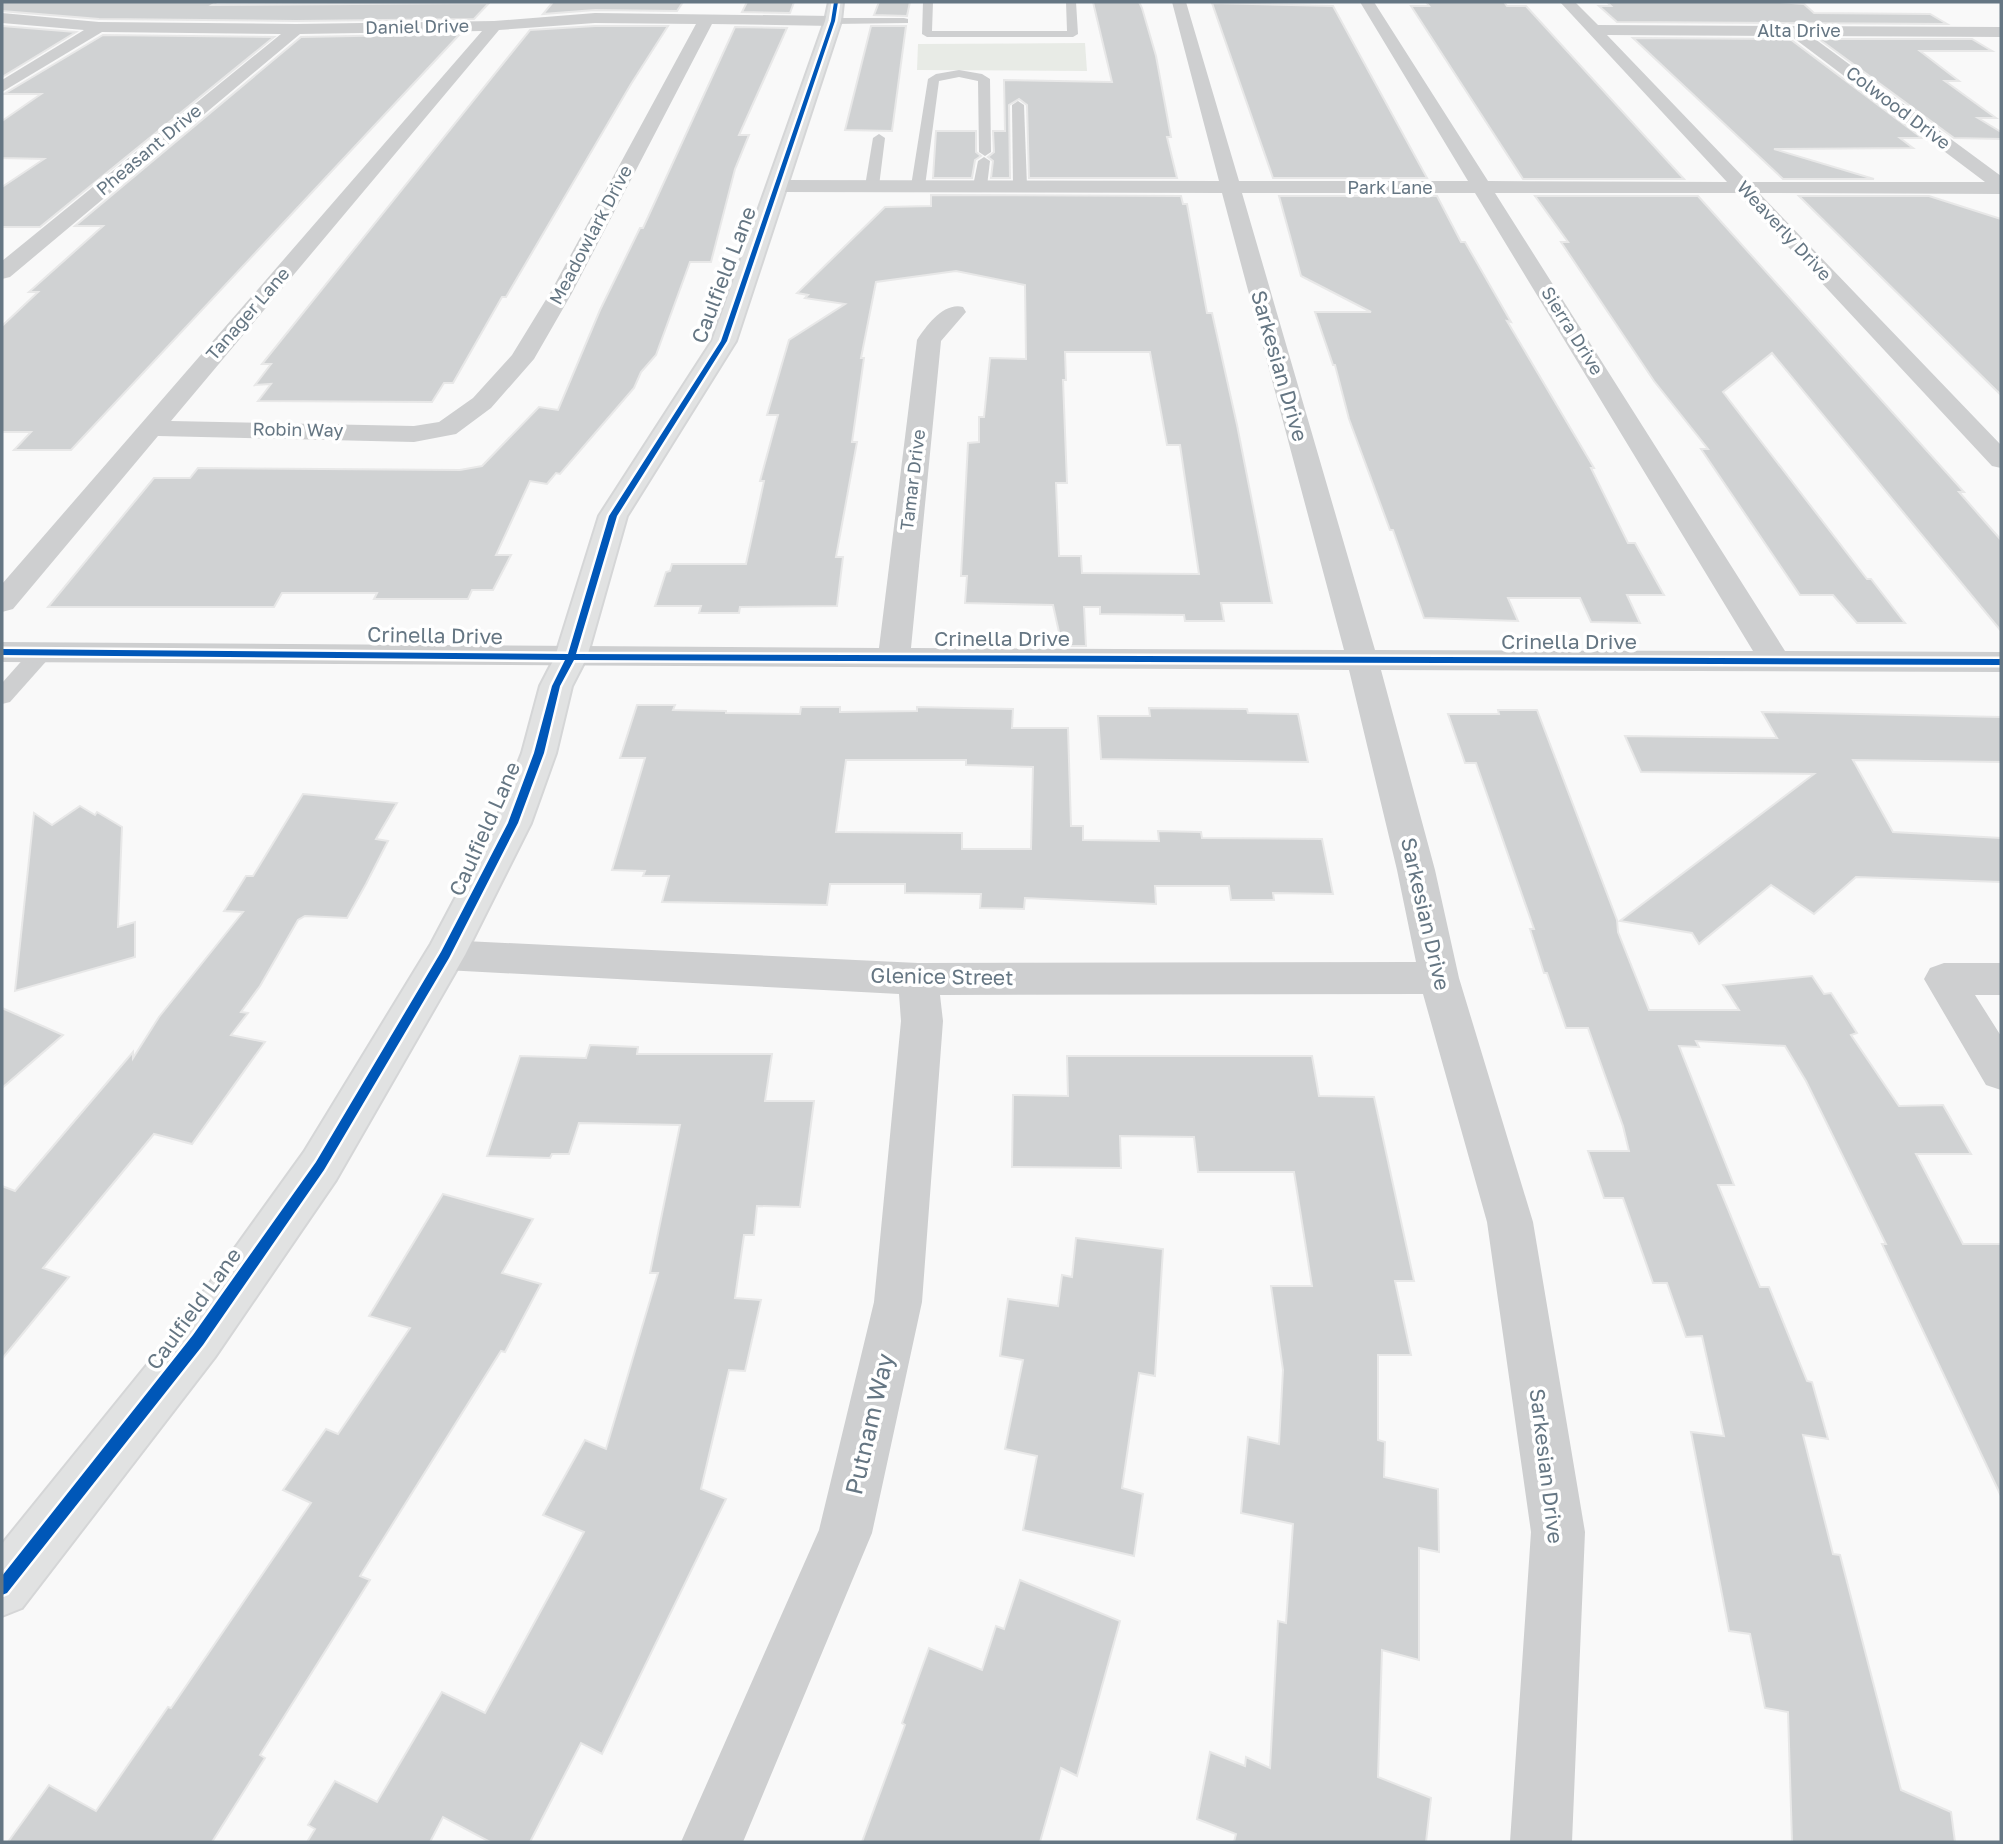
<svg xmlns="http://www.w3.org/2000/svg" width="2003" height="1844" viewBox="0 0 2003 1844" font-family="'Golos Text',sans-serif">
	<rect width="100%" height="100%" fill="#f9f9f9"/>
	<polygon fill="#e8ebe6" points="1085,43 1087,71 917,70 918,44"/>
	<g fill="#d0d2d3" stroke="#e8e8e8" stroke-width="2" fill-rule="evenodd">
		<polygon points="2,2 217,2 212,5 489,3 474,19 296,21 99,19 2,11"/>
		<polygon points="553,2 683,2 677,11 595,10 543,14"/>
		<polygon points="747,2 794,2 790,13 742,12"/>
		<polygon points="879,2 910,2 907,16 874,15"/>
		<polygon points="1093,2 1139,2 1142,8 1156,56 1171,137 1167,137 1177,178 1029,178 1027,105 1019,99 1009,105 1010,178 991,178 993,161 988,157 994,152 993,131 1005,131 1004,80 1112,82"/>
		<polygon points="1426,2 1504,2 1507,6 1526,6 1684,179 1523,179 1411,6 1429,6"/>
		<polygon points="1607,2 1779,2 1804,4 1814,13 1930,14 1947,24 1617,22 1599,6 1611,6"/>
		<polygon points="1212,3 1333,6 1427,178 1273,178"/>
		<polygon points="2,26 76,32 2,77"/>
		<polygon points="595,26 668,26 631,84 506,297 502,297 453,383 444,383 432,402 258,401 271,384 255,385 271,364 262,364 530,30"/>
		<polygon points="871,26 906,26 892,131 845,130"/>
		<polygon points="735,27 787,28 739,135 749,135 735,169 711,262 690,262 656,355 641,372 634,388 560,474 556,473 547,484 530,481 496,555 511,555 493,590 472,590 468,599 374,599 377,593 282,593 274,607 48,607 154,478 190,478 198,468 460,470 482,466 539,407 558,410 600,310 640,228 643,228"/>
		<polygon points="460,34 71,450 14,450 31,432 2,432 2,326 38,292 29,292 103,226 75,226 301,37"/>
		<polygon points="103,35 274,37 40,227 2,227 2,187 44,159 2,158 2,121 41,94 4,94"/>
		<polygon points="1633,38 1790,39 1922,138 1900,138 1913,148 1774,149 1874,179 1783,179"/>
		<polygon points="1819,39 1972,39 1992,51 1920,51 1959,81 1945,81 1996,118 1978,118 2001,132 2001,139 1954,138"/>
		<polygon points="936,131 976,131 976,152 981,156 975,160 972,178 933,178"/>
		<path d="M 931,195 L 1181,196 L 1183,204 L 1187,204 L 1207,313 L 1212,313 L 1237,425 L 1272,603 L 1221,603 L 1224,621 L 1185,621 L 1184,615 L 1100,614 L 1100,607 L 1084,607 L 1086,646 L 1062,646 L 1053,605 L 965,603 L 967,576 L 961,576 L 968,443 L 979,442 L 979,417 L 984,417 L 990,358 L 1026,359 L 1025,285 L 956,271 L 876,282 L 861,358 L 864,358 L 852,442 L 857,442 L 836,557 L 843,557 L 837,606 L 740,607 L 739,613 L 699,613 L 701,606 L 655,606 L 666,572 L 670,571 L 672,564 L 746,564 L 764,481 L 760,481 L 778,415 L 767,415 L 789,340 L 845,304 L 805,298 L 808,295 L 797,293 L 885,207 L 931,206 ZM 1065,352 L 1150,352 L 1167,445 L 1180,445 L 1199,574 L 1082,573 L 1081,556 L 1059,556 L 1056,483 L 1067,483 L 1063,380 L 1066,380 Z"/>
		<polygon points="1279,196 1437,196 1461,242 1465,242 1511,322 1507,321 1594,468 1591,468 1628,543 1635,543 1664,595 1627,595 1640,623 1591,622 1580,598 1508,598 1518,621 1424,618 1393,530 1390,530 1349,419 1335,365 1333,365 1315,312 1371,312 1301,276"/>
		<polygon points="1535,196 1698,196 1964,492 1959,492 2001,540 2001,631 1772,353 1723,392 1867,579 1871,579 1905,623 1857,623 1833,595 1800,595 1701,449 1708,449 1654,381 1561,242 1568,242"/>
		<polygon points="1799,196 1929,196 2001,219 2001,395"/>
		<path d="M 637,705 L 675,705 L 673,710 L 726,711 L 726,713 L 800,714 L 801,707 L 840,707 L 840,712 L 917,711 L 917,707 L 1013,709 L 1012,728 L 1068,728 L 1071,826 L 1083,826 L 1083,840 L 1159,841 L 1158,831 L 1201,832 L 1202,838 L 1322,839 L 1333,894 L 1273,893 L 1274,900 L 1231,900 L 1229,886 L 1155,886 L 1156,904 L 1025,898 L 1024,909 L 980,908 L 981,894 L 905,893 L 905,884 L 830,884 L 827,905 L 662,902 L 669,876 L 643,876 L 645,871 L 612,870 L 645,758 L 620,758 ZM 846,760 L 966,760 L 966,765 L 1033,767 L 1031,849 L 962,849 L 962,833 L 836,832 Z"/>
		<polygon points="1149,708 1247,709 1248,713 1298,714 1308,762 1101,759 1098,716 1150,716"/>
		<polygon points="1498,710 1537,710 1617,920 1618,932 1649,1010 1739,1010 1723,985 1812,976 1824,994 1831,993 1857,1033 1851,1035 1899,1106 1943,1105 1971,1154 1916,1154 1963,1244 2001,1244 2001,1496 1882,1244 1886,1244 1806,1081 1785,1046 1696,1041 1699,1047 1679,1046 1734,1185 1718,1185 1760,1287 1769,1287 1807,1381 1812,1382 1828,1439 1803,1435 1833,1554 1840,1555 1901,1790 1951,1812 1955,1842 1792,1842 1788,1712 1765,1708 1750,1634 1729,1631 1691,1432 1724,1436 1702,1336 1686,1337 1667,1283 1653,1283 1623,1198 1604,1198 1588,1151 1629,1151 1623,1126 1588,1028 1566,1028 1547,973 1544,973 1530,929 1534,929 1476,763 1465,763 1448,714 1499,714"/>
		<polygon points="1762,712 2001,717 2001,762 1853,760 1893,832 2001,838 2001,882 1856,877 1814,914 1771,885 1699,944 1692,933 1620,921 1814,774 1641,772 1625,736 1777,738"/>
		<polygon points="303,794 397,803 376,839 388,841 366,884 347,918 305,916 298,920 260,986 241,1012 248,1013 231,1035 265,1042 192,1144 154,1134 43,1268 69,1277 2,1359 2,1186 15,1191 133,1052 133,1058 159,1017 243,912 224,911 246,876 253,876"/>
		<polygon points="80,806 95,815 97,812 122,827 118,927 135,922 135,957 15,991 34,813 52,825"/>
		<polygon points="2,1008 63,1035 2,1088"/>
		<polygon points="590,1045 638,1047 637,1054 772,1054 765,1101 814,1101 800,1207 757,1206 754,1235 744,1235 735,1298 761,1300 745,1371 729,1370 701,1489 726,1499 602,1754 581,1743 530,1842 490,1842 443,1817 430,1842 307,1842 315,1829 308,1825 335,1781 377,1802 442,1692 485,1713 584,1532 543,1515 585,1440 606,1449 658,1273 650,1273 680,1125 579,1123 569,1154 552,1154 550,1158 487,1156 520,1056 586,1058"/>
		<polygon points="1067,1056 1312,1056 1319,1096 1374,1097 1414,1281 1395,1281 1411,1355 1378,1355 1378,1440 1385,1442 1384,1477 1438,1489 1439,1552 1419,1548 1419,1660 1382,1650 1378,1777 1431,1798 1426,1842 1234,1842 1236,1834 1197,1819 1210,1752 1245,1766 1246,1757 1270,1768 1278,1621 1286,1623 1293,1524 1241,1513 1248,1437 1279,1444 1283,1370 1271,1286 1312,1286 1294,1172 1198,1172 1194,1137 1120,1136 1121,1168 1012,1167 1013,1095 1068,1096"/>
		<polygon points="443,1194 533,1219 502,1273 541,1284 505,1352 501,1351 360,1576 370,1580 260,1755 265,1758 212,1842 8,1842 49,1785 96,1811 168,1707 171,1708 311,1503 283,1490 326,1429 338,1434 410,1328 369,1316"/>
		<polygon points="1076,1238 1163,1249 1155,1376 1139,1373 1122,1488 1143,1494 1134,1556 1023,1530 1037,1456 1005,1449 1023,1360 1000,1356 1008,1299 1058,1306 1062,1275 1072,1277"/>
		<polygon points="1020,1580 1120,1621 1077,1776 1061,1768 1040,1842 862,1842 905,1725 902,1723 929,1648 982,1670 996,1626 1004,1629"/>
	</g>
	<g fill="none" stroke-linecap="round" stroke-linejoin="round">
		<g stroke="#d5d6d7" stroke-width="4">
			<polygon id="secondary" points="829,2 843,2 841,21 736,341 627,516 587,657 572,686 556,753 531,823 465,955 336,1180 215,1357 22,1608 2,1616 2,1544 181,1323 304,1152 431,944 495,823 522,753 540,686 555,657 599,516 712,341 825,21"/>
		</g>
		<g fill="#cecfd0" fill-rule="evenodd">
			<polygon points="923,2 933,2 932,31 1067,31 1066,2 1076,2 1078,34 1073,37 927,37 922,34"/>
			<polygon points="904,18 908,19 908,23 833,24 828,21 833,18"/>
			<polygon points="959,70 982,74 990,79 991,152 985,156 979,152 978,81 959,77 939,81 925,186 918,190 913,189 911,186 928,79 936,74"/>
			<polygon points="1018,101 1024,105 1027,186 1020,190 1013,186 1012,105"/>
			<polygon points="879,134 885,138 879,186 872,190 865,186 873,138"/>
			<polygon points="984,157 990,161 987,186 980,190 973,186 978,161"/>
			<polygon points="42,645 50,647 53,652 50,657 10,702 2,704 2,683 34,647"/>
		</g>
		<g fill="#cecfd0" fill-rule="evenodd">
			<path d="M 1172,2 L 1186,2 L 1239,181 L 1468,181 L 1360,2 L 1374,2 L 1488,181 L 1727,182 L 1560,2 L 1575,2 L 1598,25 L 2001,27 L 2001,37 L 1811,36 L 2001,176 L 2001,194 L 1759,193 L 2001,445 L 2001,468 L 1992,466 L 1738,193 L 1495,193 L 1785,651 L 2001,652 L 2001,672 L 1381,670 L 1435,870 L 1459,978 L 1533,1222 L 1585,1532 L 1572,1842 L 1510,1842 L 1531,1532 L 1487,1222 L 1423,994 L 940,995 L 943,1021 L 922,1302 L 872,1533 L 743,1842 L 681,1842 L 819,1530 L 874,1302 L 901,1021 L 899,994 L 445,970 L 431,966 L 425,955 L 431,944 L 445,940 L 918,963 L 1416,962 L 1397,870 L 1349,670 L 2,662 L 2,642 L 879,648 L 917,340 C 927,325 944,302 963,307 L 966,312 L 941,341 L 911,648 L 1344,650 L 1222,193 L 778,192 L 768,186 L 778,180 L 1219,181 ZM 1607,35 L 1791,36 L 1985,182 L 1748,182 ZM 1242,193 L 1475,193 L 1753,651 L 1375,650 Z"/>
			<path d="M 2,13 L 99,22 L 296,24 L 494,21 L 595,13 L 833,16 L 841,21 L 833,26 L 712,24 L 572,293 L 534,359 L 491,408 L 456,434 L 414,442 L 158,436 L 13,609 L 2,612 L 2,584 L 482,31 L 300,34 L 10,277 L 2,279 L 2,261 L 281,34 L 102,32 L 2,92 L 2,80 L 84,30 L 2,23 ZM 595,23 L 696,24 L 550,293 L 512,355 L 473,398 L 439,422 L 414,426 L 171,421 L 499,30 Z"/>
			<polygon points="1944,963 2001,963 2001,995 1975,995 2001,1036 2001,1090 1986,1085 1924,979 1930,968"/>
		</g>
		<use href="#secondary" fill="#e1e2e2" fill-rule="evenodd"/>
		<g stroke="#fff" stroke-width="5">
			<polygon id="cycleway" points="834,2 838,2 835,21 727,341 617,516 576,654 2001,659 2001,665 574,660 560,686 544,753 518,823 449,958 324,1170 203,1345 7,1593 2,1595 2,1576 193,1335 316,1162 441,952 508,823 534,753 552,686 565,660 2,655 2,649 568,654 609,516 721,341 831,21"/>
		</g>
		<use href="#cycleway" fill="#0057b8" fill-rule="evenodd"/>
	</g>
	<g text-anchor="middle" stroke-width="7" stroke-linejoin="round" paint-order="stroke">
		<g font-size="18" fill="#657683" stroke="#fff">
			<text transform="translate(417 27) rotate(-1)" y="6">Daniel Drive</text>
			<text x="1799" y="37">Alta Drive</text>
			<text transform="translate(1898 108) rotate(37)" y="6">Colwood Drive</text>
			<text transform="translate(149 150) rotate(-40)" y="6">Pheasant Drive</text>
			<text x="1390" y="194">Park Lane</text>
			<text transform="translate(1784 231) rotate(47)" y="6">Weaverly Drive</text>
			<text transform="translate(591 235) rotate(-62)" y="6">Meadowlark Drive</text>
			<text transform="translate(248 314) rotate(-49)" y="6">Tanager Lane</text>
			<text transform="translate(1572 331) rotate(58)" y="6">Sierra Drive</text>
			<text transform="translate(298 430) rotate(1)" y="6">Robin Way</text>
			<text transform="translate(913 480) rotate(-83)" y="6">Tamar Drive</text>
		</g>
		<g font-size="21" fill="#657683" stroke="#fff">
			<text transform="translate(724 275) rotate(-69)" y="7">Caulfield Lane</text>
			<text transform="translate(1279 366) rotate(74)" y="7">Sarkesian Drive</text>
			<text transform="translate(435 636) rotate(1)" y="7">Crinella Drive</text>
			<text x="1002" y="646">Crinella Drive</text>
			<text x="1569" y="649">Crinella Drive</text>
			<text transform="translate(485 829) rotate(-66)" y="7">Caulfield Lane</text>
			<text transform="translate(1425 914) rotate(77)" y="7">Sarkesian Drive</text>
			<text transform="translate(942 977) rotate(1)" y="7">Glenice Street</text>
			<text transform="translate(194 1309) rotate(-54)" y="7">Caulfield Lane</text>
			<text transform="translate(1546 1466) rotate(83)" y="7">Sarkesian Drive</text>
		</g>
		<g font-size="24" fill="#657683" stroke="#fff">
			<text transform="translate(870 1424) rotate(-77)" y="8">Putnam Way</text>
		</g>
	</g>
	<rect width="2003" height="1844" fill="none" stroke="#657683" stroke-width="7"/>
</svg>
